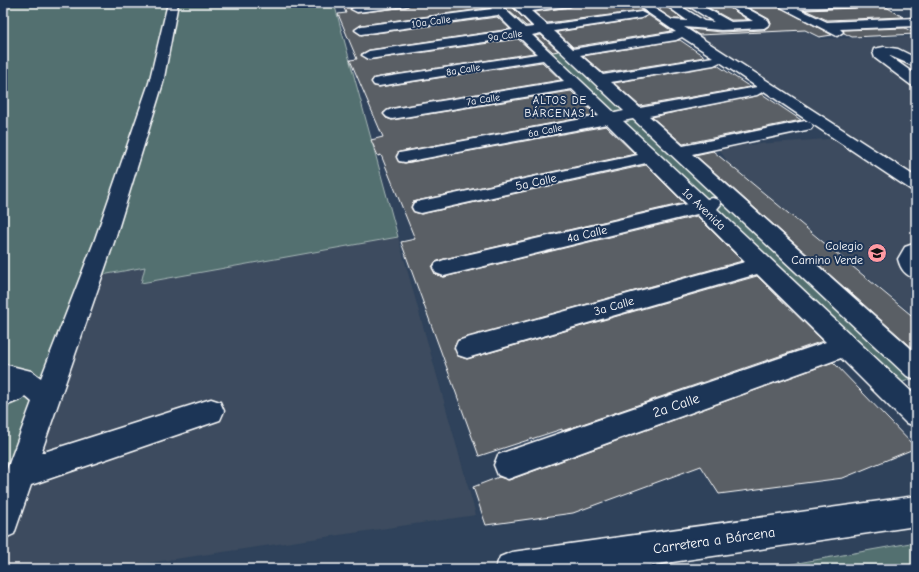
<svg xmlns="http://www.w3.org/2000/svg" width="919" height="572" viewBox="0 0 919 572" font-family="'Comic Neue',sans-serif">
	<rect width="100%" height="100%" fill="#2f425b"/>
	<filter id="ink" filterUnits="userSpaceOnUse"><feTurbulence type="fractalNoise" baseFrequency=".025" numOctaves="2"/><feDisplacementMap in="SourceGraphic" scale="8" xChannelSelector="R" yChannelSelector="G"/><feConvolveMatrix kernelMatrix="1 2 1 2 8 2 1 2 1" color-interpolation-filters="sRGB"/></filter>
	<g filter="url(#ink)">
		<g fill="#3c4b5e">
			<polygon points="635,3 750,3 820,39 916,36 916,179"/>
			<polygon points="840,138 916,189 916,317 728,163 718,147"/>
			<polygon points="398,237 476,515 106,569 3,569 3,498 85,278 146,267 141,283"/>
		</g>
		<g fill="#52706f" stroke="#a8b8b7">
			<polygon points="3,3 334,3 398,237 141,283 145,267 86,278 3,498"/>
			<polygon points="492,3 515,3 916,377 888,388"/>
			<polygon points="916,542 916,569 764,569"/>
		</g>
		<g fill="#5a5f65" stroke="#fff">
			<polygon points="342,3 368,3 357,5 350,8 357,13 406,7 412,3 486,3 489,8 361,25 354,30 361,35 497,17 510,29 369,50 361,54 368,60 518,39 534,53 374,78 371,81 374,86 379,87 542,62 561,80 392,108 383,113 386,118 392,120 571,91 596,115 399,152 396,156 399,162 405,163 606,126 635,154 421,200 413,202 411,208 414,212 421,214 646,165 684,203 444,259 435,262 432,267 435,274 444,277 697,216 742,261 458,340 454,347 458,356 467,359 757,276 823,341 562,431 562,429 479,456 401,242 415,239 381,155 378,156 371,140 383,137 350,60 357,59 338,14 346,13"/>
			<polygon points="500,3 508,3 531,26 526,26"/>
			<polygon points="576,3 633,3 644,12 641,11 547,23 534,12 570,7"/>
			<polygon points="649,3 662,3 683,19 672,19"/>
			<polygon points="700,3 723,3 748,20 731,20"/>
			<polygon points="740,3 772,3 832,35 819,37 805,30 699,35 690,29 721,32 764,30 771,24 769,19"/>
			<polygon points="881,4 903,17 827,20 805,10 855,8 860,5"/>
			<polygon points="648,15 672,31 573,47 557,32 641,19"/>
			<polygon points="905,28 916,34 852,37 844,33 843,30"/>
			<polygon points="541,35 558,51 553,52 535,36"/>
			<polygon points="680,40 705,57 603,73 583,56"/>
			<polygon points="717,65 750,87 640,106 614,83"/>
			<polygon points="762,94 801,120 683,144 652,117"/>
			<polygon points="713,151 916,319 916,351 695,155"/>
			<polygon points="833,362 916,448 843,478 719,494 701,466 573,513 486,525 473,487 499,477 509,480"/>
		</g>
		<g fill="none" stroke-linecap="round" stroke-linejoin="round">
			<g stroke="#fff" stroke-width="3">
				<g id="minor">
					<polygon points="168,3 178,3 163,83 114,242 41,453 211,399 220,402 224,411 220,420 31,485 14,534 3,539 3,480 32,402 25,396 22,399 3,407 3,364 31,371 41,378 94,242 149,83"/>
					<polygon points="379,3 411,3 406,6 357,12 351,9 357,6"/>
					<path d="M 487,3 L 498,3 L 525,28 L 534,27 L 510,3 L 522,3 L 524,5 L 543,3 L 575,3 L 570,6 L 531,11 L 547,25 L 641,12 L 647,15 L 641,18 L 554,31 L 573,49 L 676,32 L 634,3 L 646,3 L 672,20 L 688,21 L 663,3 L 676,3 L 704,21 L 714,22 L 684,3 L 697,3 L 731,22 L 753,21 L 724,3 L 737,3 L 768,20 L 770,24 L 764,28 L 721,30 L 684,27 L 916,177 L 916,191 L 910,189 L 811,123 L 813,126 L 811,129 L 692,154 L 916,353 L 916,379 L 907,376 L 633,119 L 623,121 L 707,199 L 712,198 L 719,200 L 721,204 L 717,209 L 916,396 L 916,426 L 906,423 L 841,358 L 508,479 L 498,475 L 494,465 L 498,455 L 508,451 L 826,342 L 757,274 L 467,358 L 458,355 L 455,348 L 458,341 L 467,338 L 745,262 L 697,214 L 444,276 L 436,273 L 433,268 L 436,263 L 444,260 L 687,204 L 646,163 L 421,213 L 414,211 L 412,207 L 414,203 L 421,201 L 638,155 L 607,124 L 405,162 L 399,161 L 397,157 L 399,153 L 405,152 L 599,116 L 572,89 L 392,119 L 387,117 L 384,114 L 387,111 L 392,109 L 564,81 L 543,60 L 379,86 L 374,85 L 372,82 L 374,79 L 379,78 L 537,54 L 519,37 L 369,59 L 362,55 L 369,51 L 513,30 L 498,15 L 361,34 L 355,30 L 361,26 L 492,9 ZM 541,33 L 624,111 L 615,113 L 532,35 ZM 682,37 L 713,57 L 603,75 L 580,55 L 676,40 ZM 720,62 L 757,87 L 640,108 L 611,82 L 714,65 ZM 764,91 L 811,123 L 805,121 L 683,146 L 649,116 L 757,95 Z"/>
					<polygon points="773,3 860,3 855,6 799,9 827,22 916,18 916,26 840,29 843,32 837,36"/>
					<polygon points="884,47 898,49 916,58 916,67 888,55 916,75 916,86 911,85 875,58 873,52 874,49"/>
					<path d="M 916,243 L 916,279 C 905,275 901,270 898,259 L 905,247 Z"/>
				</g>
			</g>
			<g stroke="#fff" stroke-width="3">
				<polygon id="major" points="916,496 916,526 625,569 495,569 500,557 512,552"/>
			</g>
			<use href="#minor" fill="#1d3557" fill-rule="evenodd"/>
			<use href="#major" fill="#1d3557" fill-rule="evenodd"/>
		</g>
	</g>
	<defs>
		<g id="school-disc" transform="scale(1)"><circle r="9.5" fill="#ff9aa2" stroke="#1d3557"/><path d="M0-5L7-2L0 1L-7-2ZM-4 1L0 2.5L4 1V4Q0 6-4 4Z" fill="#111"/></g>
	</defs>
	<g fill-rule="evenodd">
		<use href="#school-disc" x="877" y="253"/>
	</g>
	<g text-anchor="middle" stroke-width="4" stroke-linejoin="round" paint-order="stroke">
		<g font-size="10" fill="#fff" stroke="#1d3557">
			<text transform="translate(431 21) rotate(-8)" y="4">10a Calle</text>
			<text transform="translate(505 35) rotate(-8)" y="4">9a Calle</text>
			<text transform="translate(463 69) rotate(-9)" y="4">8a Calle</text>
			<text transform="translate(483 99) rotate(-9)" y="4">7a Calle</text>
			<text transform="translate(545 130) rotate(-11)" y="4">6a Calle</text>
		</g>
		<g font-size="11" letter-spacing="1" fill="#fff" stroke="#1d3557">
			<text x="560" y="104">ALTOS DE<tspan x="560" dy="13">BÁRCENAS 1</tspan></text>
		</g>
		<g font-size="12" fill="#fff" stroke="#1d3557">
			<text transform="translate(536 182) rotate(-12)" y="4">5a Calle</text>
			<text transform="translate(704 209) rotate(44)" y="4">1a Avenida</text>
			<text transform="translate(587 234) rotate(-13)" y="4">4a Calle</text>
			<text transform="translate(614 306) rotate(-16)" y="4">3a Calle</text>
		</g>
		<g font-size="12" fill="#fff" stroke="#1d3557" text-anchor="end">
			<text x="863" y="250">Colegio<tspan x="863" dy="14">Camino Verde</tspan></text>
		</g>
		<g font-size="14" fill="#fff" stroke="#1d3557">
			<text transform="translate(676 405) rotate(-19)" y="5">2a Calle</text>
			<text transform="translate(714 540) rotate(-8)" y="5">Carretera a Bárcena</text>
		</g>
	</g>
	<rect width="919" height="572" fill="none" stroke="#1d3557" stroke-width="16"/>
	<rect x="8" y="8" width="903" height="556" fill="none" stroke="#fff" stroke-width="1.5" filter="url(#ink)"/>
</svg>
